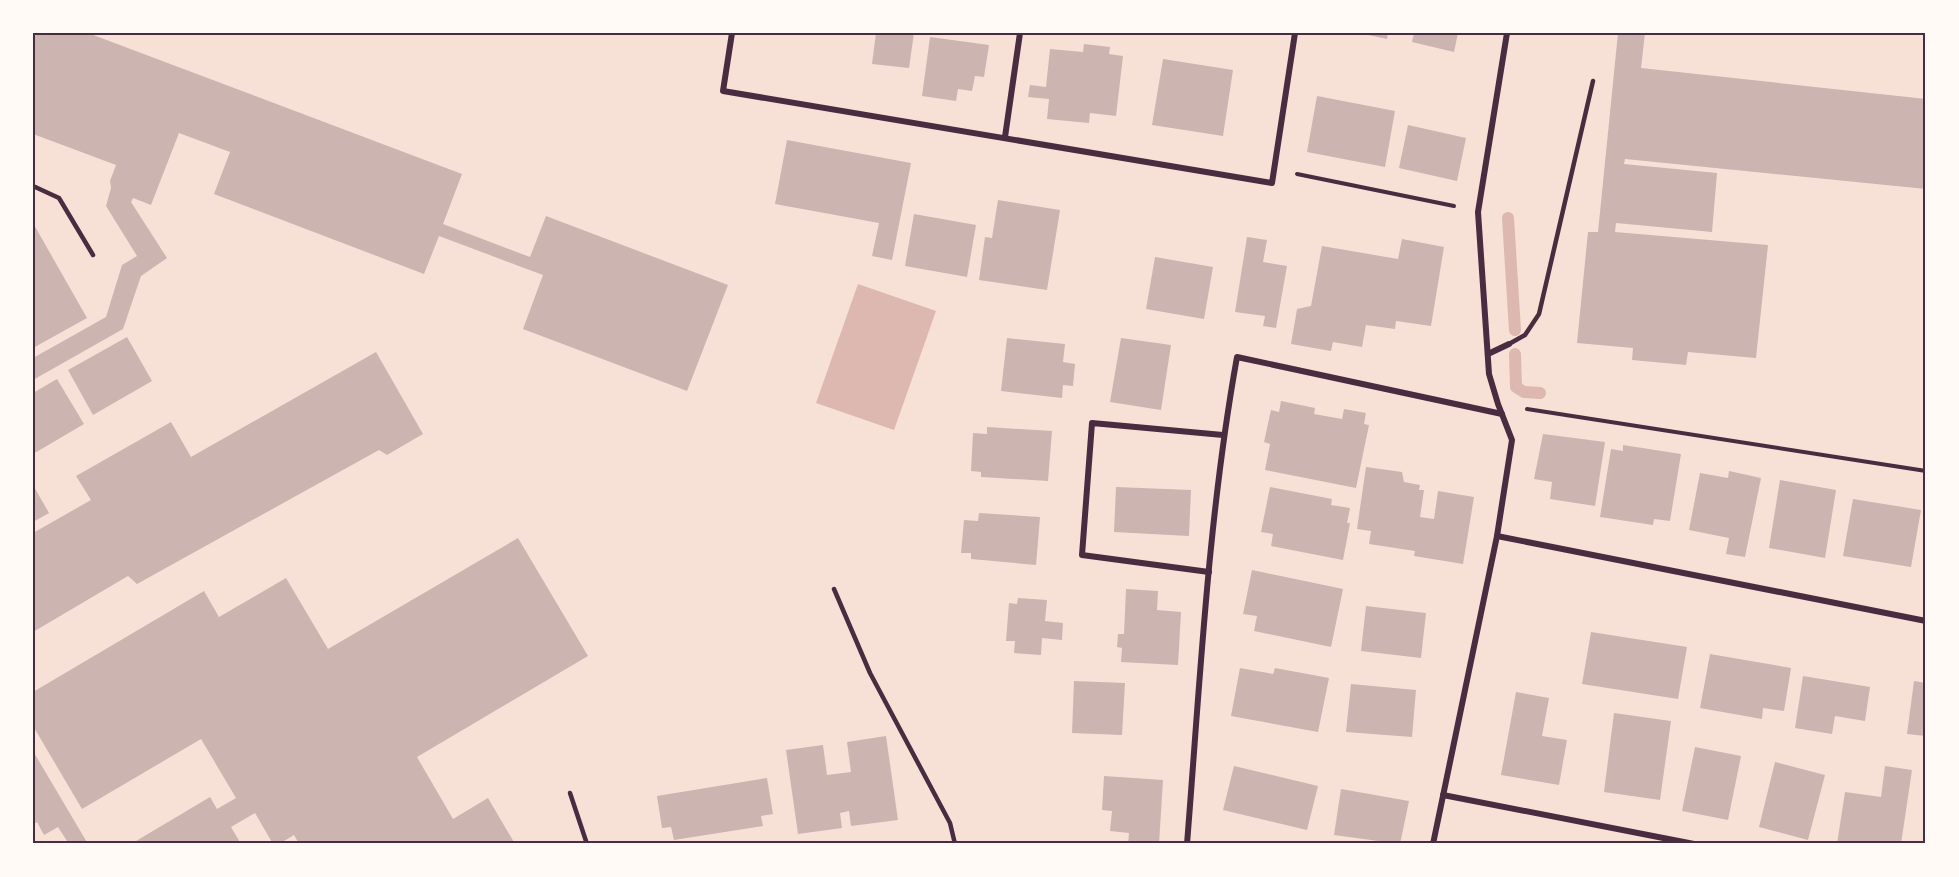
<svg xmlns="http://www.w3.org/2000/svg" width="1959" height="877" viewBox="0 0 1959 877" font-family="Mulish,sans-serif">
	<rect width="100%" height="100%" fill="#f7e1d7"/>
	<polygon fill="#dcb8b0" points="858,284 936,311 894,430 816,403"/>
	<g fill="none" stroke-linecap="round" stroke-linejoin="round">
		<g stroke="#dcb8b0" stroke-width="12">
			<polyline points="1508,218 1515,330"/>
			<polyline points="1515,354 1516,387 1524,392 1540,393"/>
		</g>
	</g>
	<g fill="#ccb4b1">
		<polygon points="33,33 88,33 462,174 443,224 530,257 546,216 728,285 687,391 523,329 543,275 439,236 424,274 214,194 230,152 179,133 151,205 133,198 131,202 167,258 141,276 123,329 33,380 33,358 106,317 122,265 137,256 106,206 111,188 110,181 116,165 33,134"/>
		<polygon points="876,33 914,33 909,68 872,64"/>
		<polygon points="1359,33 1388,33 1387,39"/>
		<polygon points="1414,33 1458,33 1454,52 1412,42"/>
		<polygon points="1618,33 1645,33 1641,68 1926,99 1926,189 1625,159 1624,164 1717,173 1712,232 1616,223 1615,232 1768,245 1756,358 1688,352 1686,365 1632,360 1633,348 1577,343 1588,232 1598,232"/>
		<polygon points="930,37 989,45 984,77 975,76 972,91 958,89 956,101 922,96"/>
		<polygon points="1084,44 1110,47 1109,54 1123,56 1116,116 1090,113 1089,123 1047,119 1049,99 1028,97 1030,85 1046,87 1050,49 1083,52"/>
		<polygon points="1163,59 1233,70 1223,136 1152,125"/>
		<polygon points="1317,96 1395,111 1385,167 1307,152"/>
		<polygon points="1408,125 1466,138 1457,181 1399,168"/>
		<polygon points="787,140 911,163 892,260 872,256 879,223 775,204"/>
		<polygon points="998,200 1060,210 1047,290 979,280 985,237 992,238"/>
		<polygon points="914,214 976,225 967,277 905,266"/>
		<polygon points="33,223 87,318 33,348"/>
		<polygon points="1247,237 1267,240 1263,262 1287,266 1276,328 1263,326 1265,316 1235,312"/>
		<polygon points="1402,239 1444,247 1431,326 1396,321 1395,329 1366,325 1362,347 1333,342 1331,351 1291,344 1297,309 1311,306 1322,246 1398,259"/>
		<polygon points="1155,257 1213,267 1204,319 1146,309"/>
		<polygon points="127,337 152,381 93,415 68,370"/>
		<polygon points="1007,338 1065,344 1063,362 1075,364 1073,386 1063,385 1062,398 1001,391"/>
		<polygon points="1121,338 1171,345 1161,410 1110,402"/>
		<polygon points="376,352 423,434 387,455 379,450 137,584 128,576 33,632 33,533 91,500 76,476 171,422 191,457"/>
		<polygon points="57,379 84,424 33,454 33,393"/>
		<polygon points="1281,401 1315,408 1314,414 1342,419 1344,409 1366,413 1364,424 1369,425 1356,488 1265,470 1270,444 1264,442 1271,410 1279,412"/>
		<polygon points="987,427 1052,431 1048,481 981,477 981,472 971,471 973,433 987,434"/>
		<polygon points="1543,434 1605,442 1595,506 1550,499 1552,482 1534,479"/>
		<polygon points="1623,445 1681,454 1670,521 1654,519 1653,525 1600,517 1611,449 1623,451"/>
		<polygon points="1366,467 1402,472 1404,482 1420,485 1419,490 1424,490 1420,517 1434,519 1438,491 1474,497 1463,564 1414,556 1415,551 1369,544 1371,531 1357,529"/>
		<polygon points="1729,471 1761,478 1745,557 1726,554 1729,538 1689,530 1700,473 1728,478"/>
		<polygon points="1780,480 1836,490 1825,558 1769,548"/>
		<polygon points="33,485 49,513 33,522"/>
		<polygon points="1116,487 1191,490 1189,536 1114,532"/>
		<polygon points="1270,487 1332,499 1331,505 1350,508 1347,523 1350,523 1343,560 1271,546 1273,534 1261,532"/>
		<polygon points="1853,499 1921,510 1911,567 1843,556"/>
		<polygon points="979,513 1040,517 1036,565 971,559 971,553 961,553 964,520 978,521"/>
		<polygon points="518,538 588,656 417,757 453,819 488,798 515,844 299,844 294,835 279,844 273,844 255,813 231,827 241,844 131,844 210,797 217,809 236,798 201,739 82,809 33,726 33,692 204,591 219,617 286,578 328,649"/>
		<polygon points="1252,570 1343,589 1331,647 1254,631 1257,616 1243,614"/>
		<polygon points="1126,589 1158,591 1157,610 1181,612 1178,665 1121,662 1122,648 1117,647 1118,634 1124,634"/>
		<polygon points="1018,598 1047,600 1045,621 1063,623 1062,640 1042,638 1041,655 1014,653 1015,641 1006,641 1009,603 1017,604"/>
		<polygon points="1366,606 1426,613 1421,658 1361,651"/>
		<polygon points="1591,632 1687,647 1678,699 1582,684"/>
		<polygon points="1710,654 1791,668 1784,711 1763,708 1762,719 1700,708"/>
		<polygon points="1240,668 1273,674 1275,668 1329,678 1318,732 1231,716"/>
		<polygon points="1803,676 1870,687 1865,721 1835,716 1832,734 1795,728"/>
		<polygon points="1074,681 1125,683 1122,735 1072,733"/>
		<polygon points="1914,681 1926,683 1926,736 1907,734"/>
		<polygon points="1351,684 1416,690 1412,737 1346,732"/>
		<polygon points="1516,692 1549,698 1542,736 1567,740 1559,785 1501,775"/>
		<polygon points="1614,713 1671,721 1660,800 1604,792"/>
		<polygon points="886,736 898,820 851,826 849,811 840,813 842,828 798,834 786,750 823,745 827,775 851,772 847,742"/>
		<polygon points="1695,747 1741,756 1728,820 1682,811"/>
		<polygon points="33,751 88,844 69,844 58,827 44,835 37,822 33,825"/>
		<polygon points="1775,762 1825,775 1808,840 1759,827"/>
		<polygon points="1234,766 1318,786 1307,830 1223,810"/>
		<polygon points="1885,766 1912,770 1901,844 1837,844 1845,792 1881,797"/>
		<polygon points="1104,776 1163,780 1159,844 1128,844 1129,833 1110,831 1112,811 1102,810"/>
		<polygon points="767,778 773,814 761,816 763,826 674,840 671,827 662,828 657,796"/>
		<polygon points="1341,789 1409,801 1400,844 1334,835"/>
	</g>
	<g fill="none" stroke-linecap="round" stroke-linejoin="round">
		<g stroke="#4a2c40" stroke-width="4">
			<polyline points="1297,174 1454,206"/>
			<polyline points="1527,409 1926,471"/>
		</g>
		<g stroke="#4a2c40" stroke-width="4.5">
			<polyline points="33,186 59,198 93,255"/>
			<polyline points="1509,344 1525,335 1539,314 1593,81"/>
			<polyline points="834,589 870,673 950,823 955,844"/>
			<polyline points="570,793 587,844"/>
		</g>
		<g stroke="#4a2c40" stroke-width="6">
			<polyline points="732,33 723,91 1272,183 1295,33"/>
			<polyline points="1005,137 1020,33"/>
			<polyline points="1488,354 1509,344"/>
			<polyline points="1497,536 1926,621"/>
			<polyline points="1209,572 1082,555 1092,423 1223,435"/>
			<polyline points="1443,795 1694,844"/>
			<path d="M 1187,844 C 1200,682 1208,518 1237,357 L 1502,414"/>
			<polyline points="1433,844 1497,536 1512,440 1498,404 1489,374 1478,212 1507,33"/>
		</g>
	</g>
	<rect width="1959" height="877" fill="none" stroke="#fffaf5" stroke-width="69"/>
	<rect x="34" y="34" width="1890" height="808" fill="none" stroke="#4a2c40" stroke-width="2"/>
</svg>
